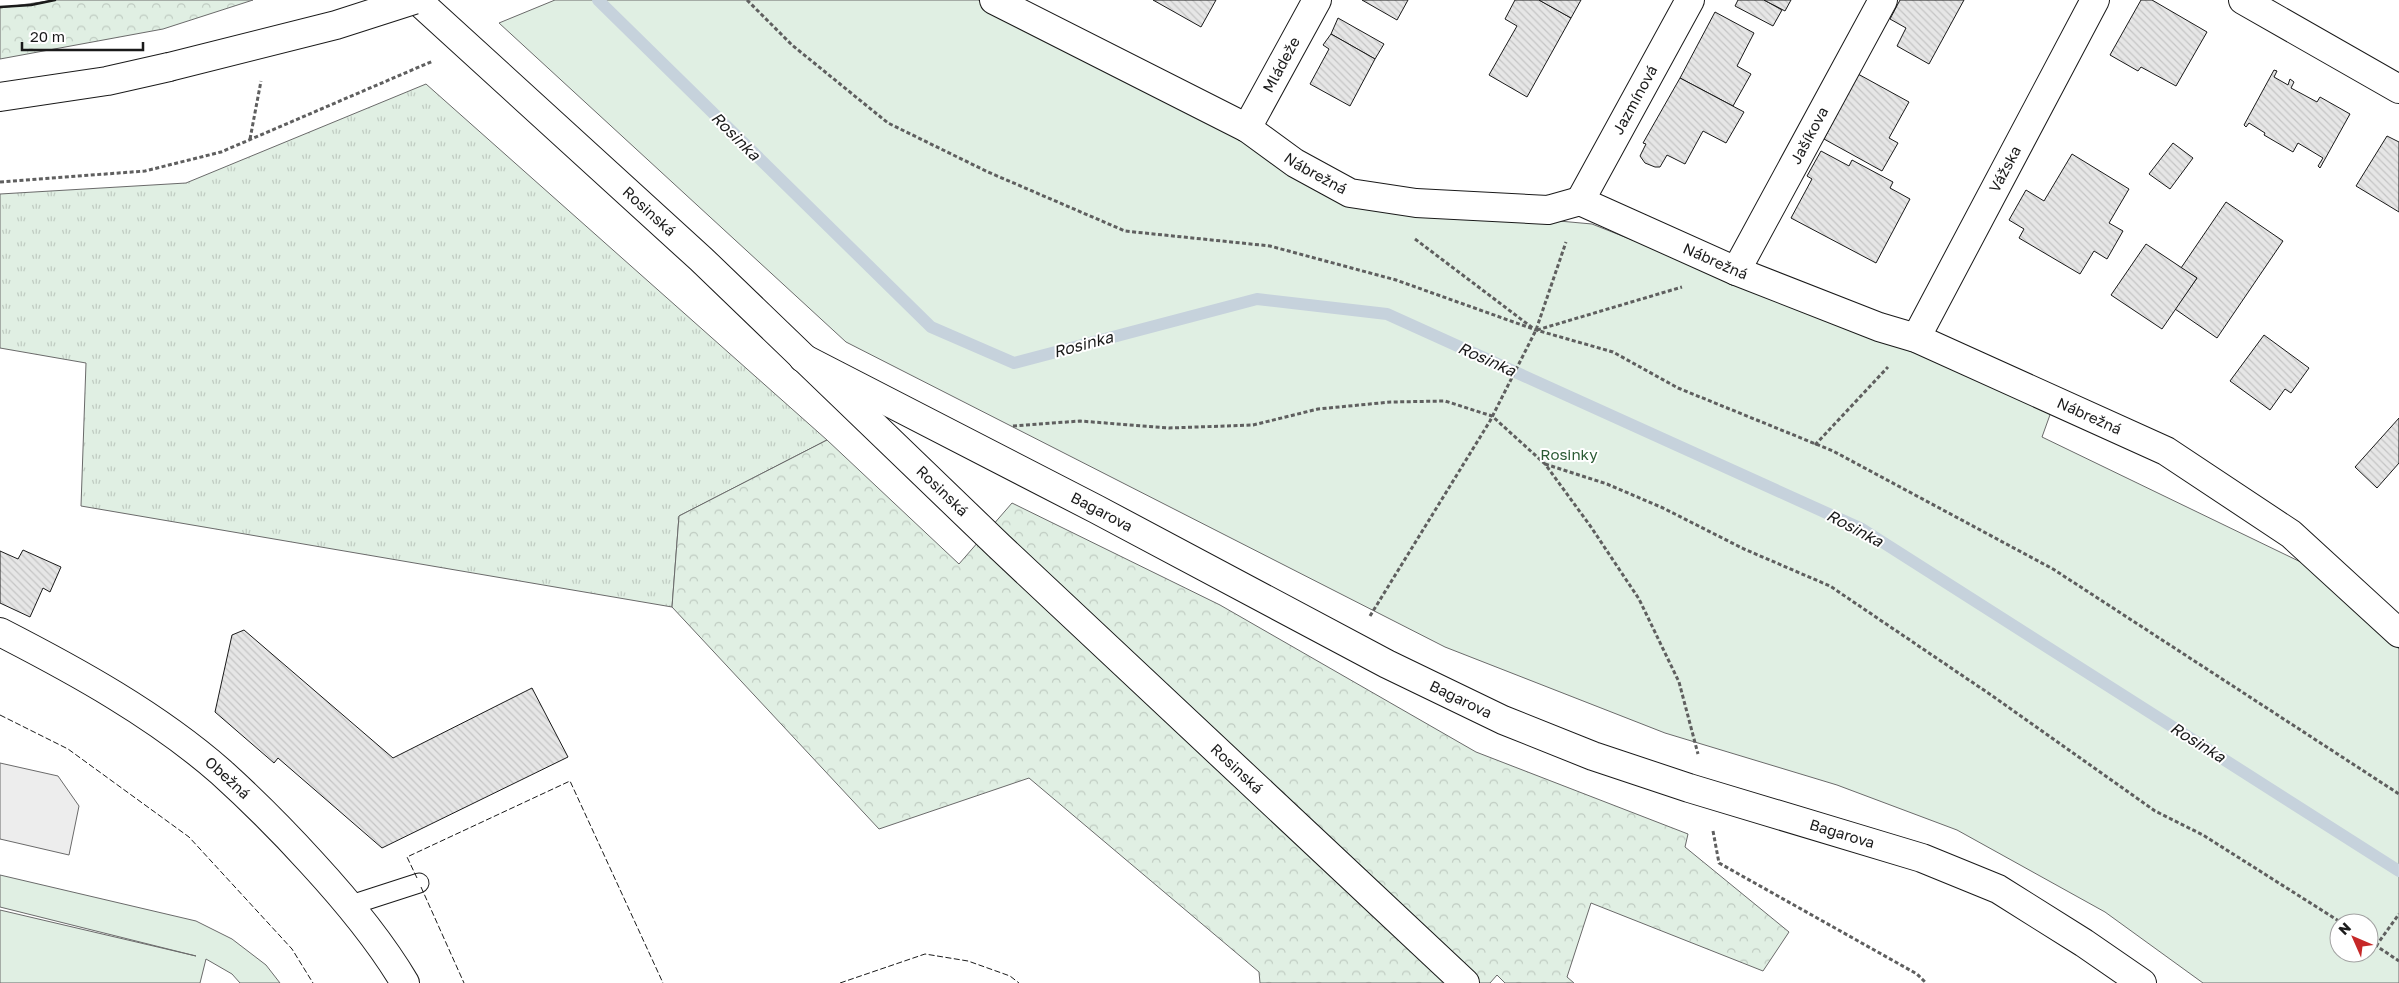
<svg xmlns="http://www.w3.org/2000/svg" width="2399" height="983" viewBox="0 0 2399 983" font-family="'Golos Text',sans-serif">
	<defs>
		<pattern id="grass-tufts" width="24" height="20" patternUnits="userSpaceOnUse" patternTransform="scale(1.25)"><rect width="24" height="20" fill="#e0efe3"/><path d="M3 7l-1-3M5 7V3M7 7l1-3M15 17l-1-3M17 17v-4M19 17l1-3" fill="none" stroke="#c0ccc2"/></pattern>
		<pattern id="forest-crowns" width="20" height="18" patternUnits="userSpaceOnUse" patternTransform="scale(1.25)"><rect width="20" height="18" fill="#e0efe3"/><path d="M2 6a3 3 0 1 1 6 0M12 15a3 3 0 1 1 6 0" fill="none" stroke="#c0ccc2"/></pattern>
		<pattern id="building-back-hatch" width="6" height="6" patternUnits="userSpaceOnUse" patternTransform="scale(1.25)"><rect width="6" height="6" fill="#e6e6e6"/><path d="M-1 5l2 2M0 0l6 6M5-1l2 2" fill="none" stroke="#c5c5c5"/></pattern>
	</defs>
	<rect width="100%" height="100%" fill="#fff"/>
	<polygon fill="url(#grass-tufts)" stroke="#6a6a6a" points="426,84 827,440 679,516 672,607 81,506 86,363 0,348 0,194 186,183"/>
	<g fill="url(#forest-crowns)" stroke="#6a6a6a">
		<polygon points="55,0 253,0 163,29 0,59 0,8"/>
		<polygon points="827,440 959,564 1012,503 1220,605 1476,752 1688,834 1685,847 1789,932 1763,971 1591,903 1567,977 1574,983 1505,983 1497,975 1490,983 1260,983 1259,972 1029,778 879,829 672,607 679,516"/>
	</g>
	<g fill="#e0efe3" stroke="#6a6a6a" fill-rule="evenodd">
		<path d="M 555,0 L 978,0 L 1199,114 L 1350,202 L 1592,224 L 1978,377 L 2051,412 L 2042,437 L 2311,567 L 2399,649 L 2399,983 L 2203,983 L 2105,912 L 1957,830 L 1837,785 L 1665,733 L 1445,647 L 846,342 L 499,23 ZM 2339,923 L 2369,923 L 2369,953 L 2339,953 Z"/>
		<polygon points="0,875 196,921 232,939 266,965 280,983 240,983 232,974 206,959 200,983 0,983 0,910 196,956 0,907"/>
	</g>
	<polygon fill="#ededed" stroke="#6a6a6a" points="0,763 58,776 79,806 69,855 0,839"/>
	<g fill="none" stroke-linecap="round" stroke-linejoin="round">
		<polyline stroke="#c6d2dc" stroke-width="12" points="598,0 931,327 1014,363 1257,299 1387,314 1862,529 2399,871"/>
	</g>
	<g fill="url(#building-back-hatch)" stroke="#1a1a1a">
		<polygon points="1153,0 1216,0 1201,27"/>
		<polygon points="1362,0 1408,0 1397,20"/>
		<polygon points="1515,0 1539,0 1571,18 1527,97 1489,75 1517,26 1505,19"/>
		<polygon points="1539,0 1581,0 1571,18"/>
		<polygon points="1738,0 1764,0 1782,10 1773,26 1735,6"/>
		<polygon points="1764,0 1791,0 1785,11"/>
		<polygon points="1900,0 1964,0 1929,64 1897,46 1906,28 1890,19"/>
		<polygon points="2141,0 2152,0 2207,32 2176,86 2141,67 2138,71 2110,55"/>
		<polygon points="1715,12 1754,33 1737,66 1751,74 1733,106 1680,78"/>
		<polygon points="1338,18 1384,44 1375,59 1331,34"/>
		<polygon points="1331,34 1375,59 1350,106 1310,84 1329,49 1323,45"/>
		<polygon points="2274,70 2277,71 2274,77 2288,85 2290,79 2294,82 2291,88 2317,102 2320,97 2350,114 2320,168 2318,166 2323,158 2298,143 2293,152 2264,135 2265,133 2249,123 2246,127 2244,125"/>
		<polygon points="1858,74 1909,102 1889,138 1898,143 1882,171 1824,139"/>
		<polygon points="1680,78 1744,112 1726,143 1703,131 1685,164 1667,155 1660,167 1655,167 1645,163 1640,156 1646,144 1643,143"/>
		<polygon points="2387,136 2399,142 2399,212 2356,186"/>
		<polygon points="2173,143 2193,158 2170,189 2149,174"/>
		<polygon points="1821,151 1849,166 1852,160 1893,182 1890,188 1910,199 1876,263 1791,218 1812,179 1807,176"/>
		<polygon points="2072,154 2129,189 2109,223 2123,231 2107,259 2094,251 2080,274 2019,238 2024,229 2009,220 2026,190 2044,201"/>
		<polygon points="2226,202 2283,241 2217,338 2175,309 2197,278 2181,268"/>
		<polygon points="2146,244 2197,278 2162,329 2111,295"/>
		<polygon points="2264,335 2309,368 2291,393 2285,389 2270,410 2230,381"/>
		<polygon points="2399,418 2399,463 2377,488 2355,467"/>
		<polygon points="23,550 61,567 50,592 43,588 30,617 0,603 0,551 18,559"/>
		<polygon points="244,630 393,758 532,688 568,757 382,848 278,758 274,763 215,712 232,635"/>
	</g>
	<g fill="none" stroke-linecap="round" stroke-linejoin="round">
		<g stroke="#1a1a1a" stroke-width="21">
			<polyline id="lane" points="351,905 419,883"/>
		</g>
		<g stroke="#1a1a1a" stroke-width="30">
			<g id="street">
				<path id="s1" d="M 994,0 L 1247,128 L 1295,163 L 1350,193 L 1416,203 L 1548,210 L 1580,201 L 1736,271 L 1879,327 L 1916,338 L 2166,451 L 2291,534 L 2399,633"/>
				<polyline points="2243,0 2399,89"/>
				<path id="s2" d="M 1247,128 L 1317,0"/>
				<path id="s3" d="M 1580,201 L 1690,0"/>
				<path id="s4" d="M 1736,271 L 1883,0"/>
				<path id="s5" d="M 1916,338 L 2095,0"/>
				<path id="s6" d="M 0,632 C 76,671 156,715 221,772 C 253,801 283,831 312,863 C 347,901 379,939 405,983"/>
			</g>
		</g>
		<g stroke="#1a1a1a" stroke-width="30">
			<g id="secondary">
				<path id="s7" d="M 417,0 L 701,259 L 999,546 L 1465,983"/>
				<path id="s8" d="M 803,358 L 1096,509 L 1387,664 L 1503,720 L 1593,756 L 1689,788 L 1922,858 L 1998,889 L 2084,943 L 2142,983"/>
			</g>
		</g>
		<g stroke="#1a1a1a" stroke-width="30">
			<polyline id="primary" points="0,97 107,81 169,67"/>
		</g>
		<g stroke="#5f5f5f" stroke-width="3" stroke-dasharray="4 2.5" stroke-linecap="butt">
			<polyline points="747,0 792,45 888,123 988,172 1125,231 1270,246 1396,280 1536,330 1613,352 1678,388 1833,451 2053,569 2399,794"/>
			<polyline points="250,139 261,81"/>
			<polyline points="0,182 145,171 221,152 433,61"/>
			<polyline points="1415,239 1534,329"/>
			<polyline points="1537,330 1682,287"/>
			<polyline points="1013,426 1080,421 1169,428 1253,425 1318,409 1391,402 1445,401 1492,416 1545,464 1591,527 1639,599 1679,682 1698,754"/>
			<polyline points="1815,445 1888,367"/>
			<polyline points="1545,464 1607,484 1663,508 1744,549 1830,586 1994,697 2155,811 2203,835 2342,923"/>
			<polyline points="1370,616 1490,421 1536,330 1566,242"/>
			<polyline points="1713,831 1719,863 1917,974 1926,983"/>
			<polyline points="2369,941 2399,961"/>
			<polyline points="2376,946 2399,914"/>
		</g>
		<use href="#lane" stroke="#fff" stroke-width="19"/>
		<use href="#street" stroke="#fff" stroke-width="28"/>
		<use href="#secondary" stroke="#fff" stroke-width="28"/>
		<use href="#primary" stroke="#fff" stroke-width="28"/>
		<g stroke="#1a1a1a" stroke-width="30" stroke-linecap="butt">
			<polyline id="primary-bridge" points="169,67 336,25 414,0"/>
		</g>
		<use href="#primary-bridge" stroke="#fff" stroke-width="28"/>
		<g stroke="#1a1a1a" stroke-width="1" stroke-dasharray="6 2.5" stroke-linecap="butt">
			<polyline points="0,715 68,749 189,837 292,949 313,983"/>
			<polyline points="417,878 407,857 570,781 663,983"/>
			<polyline points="421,887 464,983"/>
			<polyline points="840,983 925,954 968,961 1010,976 1019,983"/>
		</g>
		<polyline stroke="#1a1a1a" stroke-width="2.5" points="0,7 31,5 55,0"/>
	</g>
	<g text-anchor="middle" stroke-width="4" stroke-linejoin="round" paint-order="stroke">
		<g font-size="15" fill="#1a1a1a" stroke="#fff">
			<text dy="5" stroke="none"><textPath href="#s2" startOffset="72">Mládeže</textPath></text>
			<text dy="5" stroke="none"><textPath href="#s3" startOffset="115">Jazmínová</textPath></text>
			<text dy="5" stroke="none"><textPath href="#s4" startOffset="154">Jašíkova</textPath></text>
			<text dy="5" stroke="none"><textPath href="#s5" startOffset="191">Vážska</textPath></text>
			<text dy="5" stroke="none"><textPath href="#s1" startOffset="366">Nábrežná</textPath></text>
			<text dy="5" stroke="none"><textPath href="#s7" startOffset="314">Rosinská</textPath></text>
			<text dy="5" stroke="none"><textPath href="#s1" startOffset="786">Nábrežná</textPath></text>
			<text dy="5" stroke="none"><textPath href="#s1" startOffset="1191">Nábrežná</textPath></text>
			<text dy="5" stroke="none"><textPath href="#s7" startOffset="719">Rosinská</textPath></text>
			<text dy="5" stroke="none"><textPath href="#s8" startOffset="336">Bagarova</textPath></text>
			<text dy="5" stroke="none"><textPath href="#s8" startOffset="741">Bagarova</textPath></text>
			<text dy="5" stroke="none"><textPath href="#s7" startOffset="1124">Rosinská</textPath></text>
			<text dy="5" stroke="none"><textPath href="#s6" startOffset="271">Obežná</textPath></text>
			<text dy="5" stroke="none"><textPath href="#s8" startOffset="1146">Bagarova</textPath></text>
		</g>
		<g font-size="15" fill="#2b5a34" stroke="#fff">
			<text x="1569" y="460">Rosinky</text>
		</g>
		<g font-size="16" font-style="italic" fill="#1a1a1a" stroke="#fff">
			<text transform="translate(736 136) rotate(45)" y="6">Rosinka</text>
			<text transform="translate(1083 344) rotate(-15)" y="6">Rosinka</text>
			<text transform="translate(1487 359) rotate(24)" y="6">Rosinka</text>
			<text transform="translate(1855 528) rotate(28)" y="6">Rosinka</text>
			<text transform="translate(2198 742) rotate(32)" y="6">Rosinka</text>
		</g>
	</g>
	<g transform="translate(2354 938) rotate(315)"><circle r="24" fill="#ffffff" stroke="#a3a3a3"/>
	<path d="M0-4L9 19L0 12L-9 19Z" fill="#c62828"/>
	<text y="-8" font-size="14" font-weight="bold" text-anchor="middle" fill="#1a1a1a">N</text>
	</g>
	<path d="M22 42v8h121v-8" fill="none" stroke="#1a1a1a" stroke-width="2.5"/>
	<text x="30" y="42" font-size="15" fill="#1a1a1a" stroke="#ffffff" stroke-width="4" paint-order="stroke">20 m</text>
</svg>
